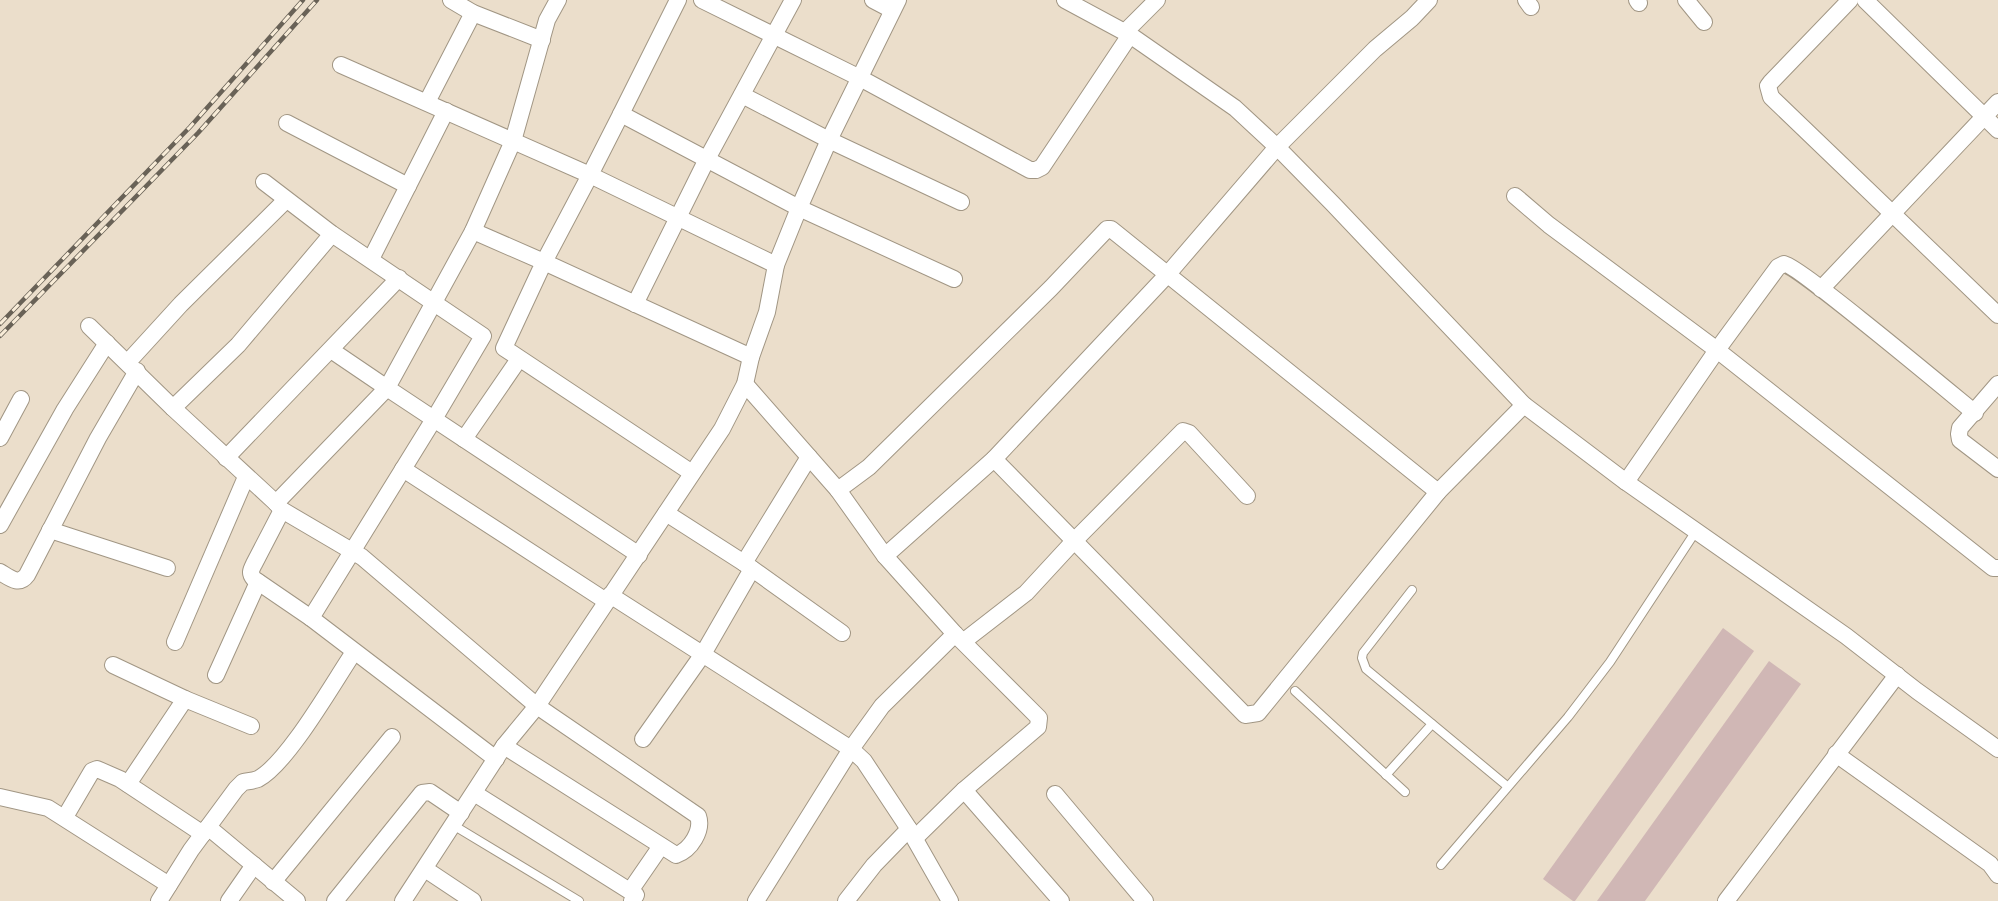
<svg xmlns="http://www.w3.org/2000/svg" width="1998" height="901" viewBox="0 0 1998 901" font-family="Inter,sans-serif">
	<rect width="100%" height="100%" fill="#ebdecb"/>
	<g fill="#d0b7b5">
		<polygon points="1723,628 1754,651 1575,901 1573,901 1543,879"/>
		<polygon points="1769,661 1801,684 1645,901 1597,901"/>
	</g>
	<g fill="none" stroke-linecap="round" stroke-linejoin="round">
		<g stroke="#a19684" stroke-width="10">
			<g id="lane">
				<polyline points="1412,590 1363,653 1362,658 1366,669 1507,786"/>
				<polyline points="1295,691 1405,792"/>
				<polyline points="1386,775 1432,724"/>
				<polyline points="453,825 579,901"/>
				<polyline points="1441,865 1568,717 1610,662 1696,531"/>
			</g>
		</g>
		<g stroke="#a19684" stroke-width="18">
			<g id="street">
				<polyline points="451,0 473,13 542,40"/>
				<polyline points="558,0 547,20 513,141 473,231 387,388 639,555"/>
				<polyline points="678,0 621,114 799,208 954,279"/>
				<polyline points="702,0 860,78 1030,170 1036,170 1042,167 1130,35"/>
				<polyline points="873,0 892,10"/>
				<polyline points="1065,0 1130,35 1235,108 1277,147 1333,204 1524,405 1626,482 1846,636 1917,691 1998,749"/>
				<polyline points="1526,0 1531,7"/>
				<polyline points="1637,0 1639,3"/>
				<polyline points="1686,0 1704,22"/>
				<polyline points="1850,0 1771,82 1768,86 1771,97 1998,315"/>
				<polyline points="1865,0 1998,130"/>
				<polyline points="1125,32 1157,0"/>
				<polyline points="341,65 590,175 544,262 751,357"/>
				<polyline points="742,95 829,140 961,202"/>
				<polyline points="427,102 473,13"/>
				<polyline points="621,114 590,175 776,265"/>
				<polyline points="287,123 408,186"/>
				<polyline points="264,182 332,234 483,336 434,419 311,618 496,759"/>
				<polyline points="1515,196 1549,225 1717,350 1993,568 1998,568"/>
				<polyline points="473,231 544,262 504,348 692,473"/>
				<polyline points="371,259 446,111"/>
				<polyline points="1821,289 1998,102"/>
				<polyline points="635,304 707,159 793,0"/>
				<polyline points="89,326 173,408 276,503"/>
				<path d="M 331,350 L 387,388 L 276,503 L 282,510 L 362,557 L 537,706 L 698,816 C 703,830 691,850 676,855 L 504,746"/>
				<polyline points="128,362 181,304 286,200"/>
				<polyline points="745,384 838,490 869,467 1051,288 1107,229 1111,229 1438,492 1524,405"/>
				<polyline points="1998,384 1960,428 1959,434 1960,440 1998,469"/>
				<polyline points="173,408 238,345 332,234"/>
				<polyline points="0,438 21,399"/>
				<polyline points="464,439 519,359"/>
				<polyline points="226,458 399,278"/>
				<polyline points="994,459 1245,715 1258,713 1438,492"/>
				<polyline points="403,469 606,601"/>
				<path d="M 1626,482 L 1717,350 L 1778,267 L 1784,264 C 1796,264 1953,395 1975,413"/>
				<polyline points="838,490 885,556 955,634 1039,718 1038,727 964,790 915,838"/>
				<path d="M 282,510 L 254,564 C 251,570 249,573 254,579 L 311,618"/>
				<polyline points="666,513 744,563 842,633"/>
				<polyline points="0,525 65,409 107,343"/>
				<polyline points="50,530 167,568"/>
				<polyline points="885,556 994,459 1167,275 1277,147 1375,49 1412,18 1429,0"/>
				<polyline points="744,563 809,457"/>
				<path d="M 0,572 C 10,578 19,586 27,575 L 98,438 L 137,371"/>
				<polyline points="610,595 851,749 864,761 909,829 950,901"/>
				<polyline points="964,641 1026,593 1074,541 1183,431 1189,433 1247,496"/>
				<polyline points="175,642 246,477"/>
				<polyline points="113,665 185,699"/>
				<polyline points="216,675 258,582"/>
				<polyline points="643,739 703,654 752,569"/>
				<polyline points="1836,754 1990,864 1998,875"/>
				<polyline points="128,784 185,699 251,726"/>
				<polyline points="964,790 1061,901"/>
				<polyline points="474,793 636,895 632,901"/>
				<polyline points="1055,794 1145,901"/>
				<polyline points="0,797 48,808 169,885"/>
				<polyline points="65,817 92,771 97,769 120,779 203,834"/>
				<polyline points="208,827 297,901"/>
				<polyline points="425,869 473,901"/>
				<polyline points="273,882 392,737"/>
				<polyline points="630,891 661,846"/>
				<path d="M 159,901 L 191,850 L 236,789 L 243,782 C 248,781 253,781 258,779 C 288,763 333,683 354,652"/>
				<polyline points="229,901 254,865"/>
				<polyline points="335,901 422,793 430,792 461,813"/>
				<polyline points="403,901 504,746 537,706 722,429 745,384 751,357 767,312 776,265 799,208 829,140 898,0"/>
				<polyline points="756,901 851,749 882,706 955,634"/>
				<polyline points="846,901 874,865 909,829"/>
				<polyline points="1726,901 1897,675"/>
			</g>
		</g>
		<use href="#lane" stroke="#fff" stroke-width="8"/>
		<use href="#street" stroke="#fff" stroke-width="16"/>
		<g stroke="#696257" stroke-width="4.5">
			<g id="rail">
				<polyline points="0,324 190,127 303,0"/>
				<polyline points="0,336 198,133 317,0"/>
			</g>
		</g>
		<use href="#rail" stroke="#f8ecd8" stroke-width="3" stroke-dasharray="9" stroke-linecap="butt"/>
	</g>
</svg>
